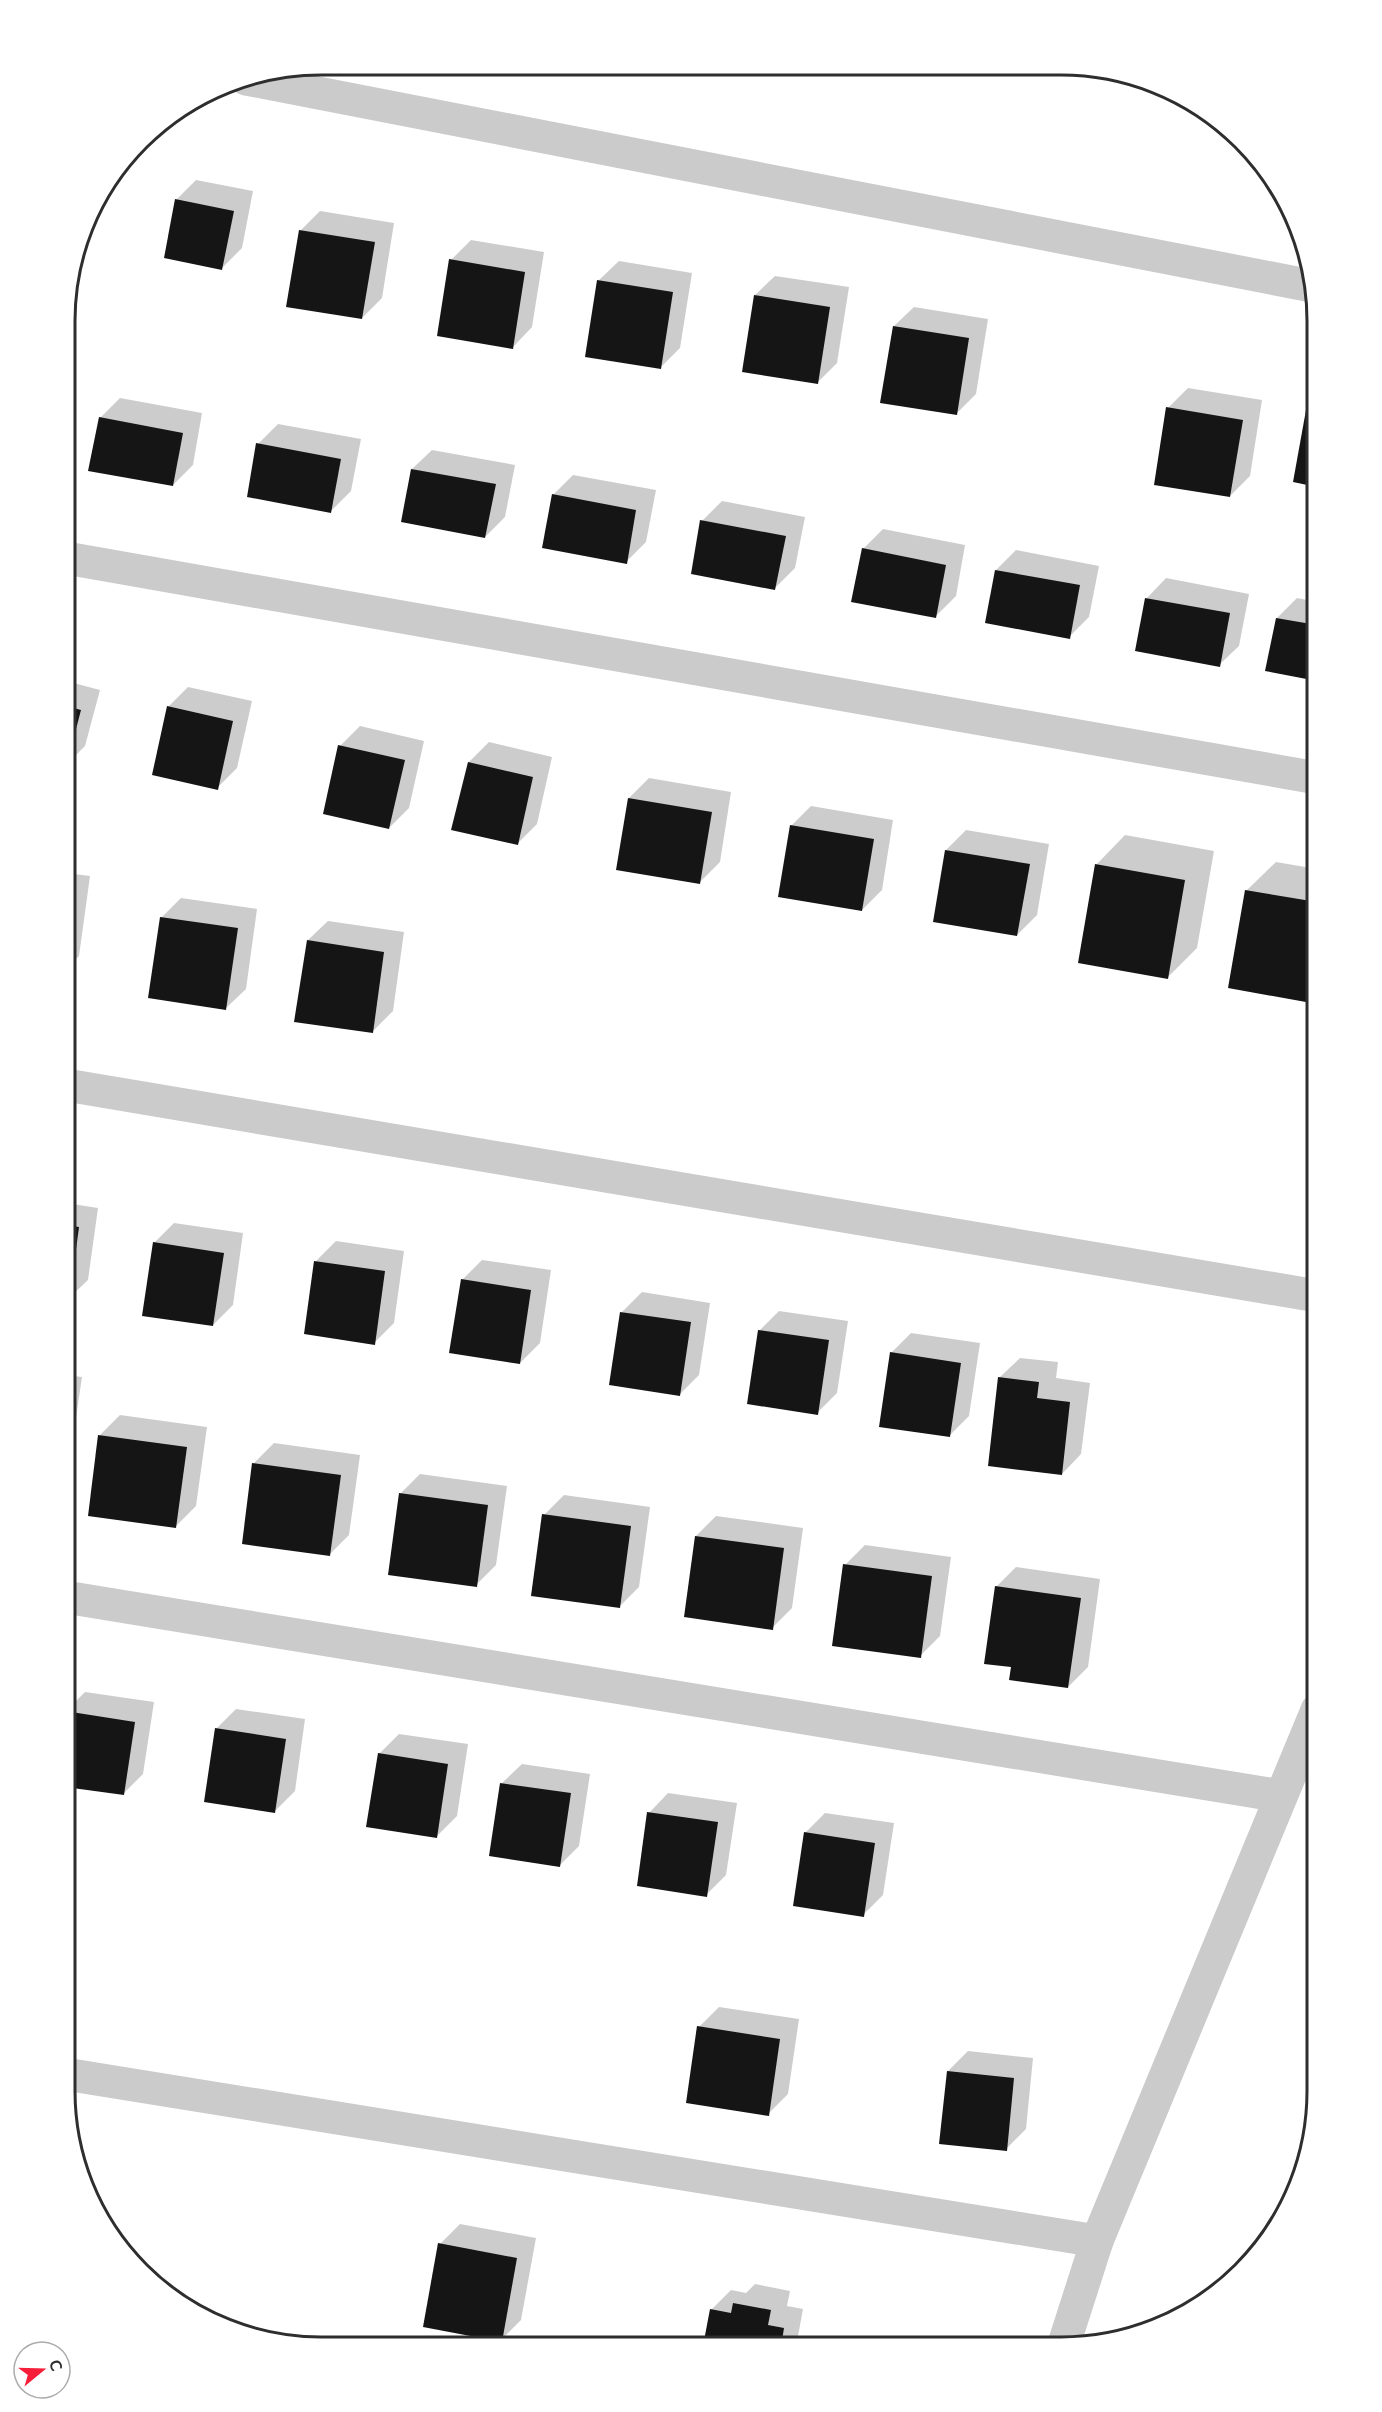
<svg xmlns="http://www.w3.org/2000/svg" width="1382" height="2412" viewBox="0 0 1382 2412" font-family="'Nunito Sans',sans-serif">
	<rect width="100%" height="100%" fill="#fff"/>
	<g fill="#0003">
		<polygon points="196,180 253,191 242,248 222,268 176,200"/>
		<polygon points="1287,205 1291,214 1286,213"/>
		<polygon points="320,211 394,223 382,298 362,318 300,231"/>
		<polygon points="471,240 544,252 532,327 513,347 451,260"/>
		<polygon points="619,261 692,273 680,348 660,368 599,280"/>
		<polygon points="775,276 849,287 837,363 817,383 755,295"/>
		<polygon points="914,307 988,319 976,394 956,414 894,326"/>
		<polygon points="1188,388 1262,400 1250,476 1230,496 1168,408"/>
		<polygon points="120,398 202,413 193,465 173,485 100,418"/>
		<polygon points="1317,401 1317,485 1295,481 1308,410"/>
		<polygon points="278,424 361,439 351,491 331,511 258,444"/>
		<polygon points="432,450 515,465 505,517 485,537 412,469"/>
		<polygon points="573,475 656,490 646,542 626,562 553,495"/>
		<polygon points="722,501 805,517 795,568 775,588 702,521"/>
		<polygon points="883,529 965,545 956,596 936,616 863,549"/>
		<polygon points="1016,550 1099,566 1089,617 1069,637 996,570"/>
		<polygon points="1166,578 1249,594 1239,646 1219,665 1147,598"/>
		<polygon points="1297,598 1317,602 1317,679 1267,670 1277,618"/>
		<polygon points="66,681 100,690 85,746 66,765"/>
		<polygon points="188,687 252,701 237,768 217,788 168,707"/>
		<polygon points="360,726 424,741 409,808 389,828 340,746"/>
		<polygon points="489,742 552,757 537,824 517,844 469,762"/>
		<polygon points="649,778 731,792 720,862 700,882 629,798"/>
		<polygon points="811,806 893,820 882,890 862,910 791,826"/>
		<polygon points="966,830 1049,844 1037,915 1017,935 946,850"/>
		<polygon points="1125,835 1214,851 1197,948 1168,977 1096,865"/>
		<polygon points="1276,862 1317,869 1317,1003 1230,987 1246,891"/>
		<polygon points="66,873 90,876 79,956 66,969"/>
		<polygon points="181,898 257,909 246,989 226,1008 161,918"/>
		<polygon points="328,921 404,932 393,1011 373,1031 308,940"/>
		<polygon points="66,1203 98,1208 88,1280 68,1299 65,1299"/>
		<polygon points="174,1223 243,1233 233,1305 213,1325 154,1243"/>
		<polygon points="336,1241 404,1251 394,1323 374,1343 305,1333 316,1261"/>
		<polygon points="482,1260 551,1270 540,1343 520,1363 462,1280"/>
		<polygon points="642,1292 710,1303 699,1375 679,1395 622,1312"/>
		<polygon points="779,1311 848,1321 837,1393 817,1413 759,1331"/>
		<polygon points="911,1333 980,1343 969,1416 949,1436 891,1353"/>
		<polygon points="1020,1358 1058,1362 1056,1378 1090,1383 1081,1454 1062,1474 1000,1377"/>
		<polygon points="65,1375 82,1377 65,1491"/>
		<polygon points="120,1415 207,1427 196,1506 176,1526 100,1435"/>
		<polygon points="274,1443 360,1455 349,1535 329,1555 254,1463"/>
		<polygon points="420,1474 507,1486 496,1565 476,1585 400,1494"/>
		<polygon points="564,1495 650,1507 639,1587 619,1607 544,1515"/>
		<polygon points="716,1516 803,1528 792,1608 772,1628 696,1536"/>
		<polygon points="865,1545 951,1557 940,1636 920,1656 845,1565"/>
		<polygon points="1016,1567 1100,1579 1088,1667 1068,1687 1013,1666 996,1587"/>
		<polygon points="85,1692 154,1702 143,1774 123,1794 65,1785 65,1712"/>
		<polygon points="236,1709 305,1719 295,1791 275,1811 216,1729"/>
		<polygon points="399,1734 468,1744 457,1816 437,1836 379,1754"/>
		<polygon points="522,1764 590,1774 579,1846 559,1866 502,1783"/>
		<polygon points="668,1793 737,1803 726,1875 706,1895 649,1813"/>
		<polygon points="825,1813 894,1823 883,1895 863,1915 805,1833"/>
		<polygon points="719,2007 799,2019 788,2094 768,2114 699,2027"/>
		<polygon points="968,2051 1033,2058 1026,2129 1006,2149 948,2071"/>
		<polygon points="460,2224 536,2238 521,2320 501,2340 440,2244"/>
		<polygon points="755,2284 790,2291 787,2306 803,2309 796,2347 704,2346 711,2310 731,2290 746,2293"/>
	</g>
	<g fill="#151515">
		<polygon points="175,199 234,211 222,270 164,258"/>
		<polygon points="299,230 375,242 362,319 286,307"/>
		<polygon points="449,259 525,272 513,349 437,336"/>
		<polygon points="597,280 673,292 661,369 585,357"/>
		<polygon points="754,295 830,307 818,384 742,372"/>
		<polygon points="893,326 969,338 957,415 880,403"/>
		<polygon points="1166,407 1243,420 1230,497 1154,485"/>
		<polygon points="1306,410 1317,412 1317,487 1293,482"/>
		<polygon points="99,417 183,433 173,486 88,471"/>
		<polygon points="256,443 341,459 331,513 247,497"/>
		<polygon points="411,469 496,484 485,538 401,522"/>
		<polygon points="552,494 636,510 627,564 542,548"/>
		<polygon points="700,520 786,536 775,590 691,574"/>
		<polygon points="862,548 946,565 936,618 851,602"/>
		<polygon points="995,570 1080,585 1070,639 985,623"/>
		<polygon points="1145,598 1230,613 1220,667 1135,651"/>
		<polygon points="1276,618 1317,625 1317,681 1265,671"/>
		<polygon points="66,706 81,710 67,763 66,763"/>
		<polygon points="167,706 233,721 218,790 152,775"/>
		<polygon points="338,745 405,760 389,829 323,814"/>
		<polygon points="468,762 533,777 518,845 451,830"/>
		<polygon points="628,798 712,812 700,884 616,870"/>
		<polygon points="790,825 874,839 862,911 778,897"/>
		<polygon points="945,850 1030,864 1017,936 933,922"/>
		<polygon points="1095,864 1185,880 1168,979 1078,963"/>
		<polygon points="1245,890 1317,902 1317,1004 1228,988"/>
		<polygon points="66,895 71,896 67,924 66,924"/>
		<polygon points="160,917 238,928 226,1010 148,998"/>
		<polygon points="307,940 384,952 373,1033 294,1022"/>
		<polygon points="66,1225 79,1227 69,1301 65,1301"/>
		<polygon points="153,1242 224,1253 213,1326 142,1316"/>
		<polygon points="314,1261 385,1271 375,1345 304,1334"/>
		<polygon points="461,1279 531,1290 520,1364 449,1353"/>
		<polygon points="620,1312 691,1322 680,1396 609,1385"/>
		<polygon points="758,1330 829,1340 818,1415 747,1404"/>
		<polygon points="890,1352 961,1363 950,1437 879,1427"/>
		<polygon points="998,1377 1039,1382 1037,1398 1070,1402 1062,1475 988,1466"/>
		<polygon points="98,1435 187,1447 176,1528 88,1516"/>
		<polygon points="252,1463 341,1475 330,1556 242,1544"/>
		<polygon points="399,1493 488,1505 477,1587 388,1575"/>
		<polygon points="542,1514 631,1526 620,1608 531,1596"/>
		<polygon points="695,1536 784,1548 773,1630 684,1617"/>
		<polygon points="843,1564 932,1576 921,1658 832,1646"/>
		<polygon points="995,1586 1081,1598 1068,1688 1009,1680 1011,1667 984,1664"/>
		<polygon points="65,1711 135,1722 124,1795 65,1787"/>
		<polygon points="215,1728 286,1739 275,1813 204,1802"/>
		<polygon points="378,1753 448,1764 437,1838 366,1827"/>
		<polygon points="500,1783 571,1793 560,1867 489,1856"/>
		<polygon points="647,1812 718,1822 707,1897 637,1886"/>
		<polygon points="804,1832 875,1843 864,1917 793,1906"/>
		<polygon points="697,2026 780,2039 769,2116 686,2103"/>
		<polygon points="947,2071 1014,2078 1007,2151 939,2144"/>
		<polygon points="438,2243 517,2258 502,2342 423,2327"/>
		<polygon points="733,2303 771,2310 768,2325 784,2328 781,2347 703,2346 710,2309 731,2313"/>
	</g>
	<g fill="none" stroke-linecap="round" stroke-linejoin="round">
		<g stroke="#cbcbcb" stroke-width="33">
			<polyline points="246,79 1312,286"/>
			<polyline points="66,558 1317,778"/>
			<polyline points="66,1085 1317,1296"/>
			<polyline points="65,1597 1281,1796"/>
			<polyline points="65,2074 1097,2241"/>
			<polyline points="1063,2347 1097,2241 1317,1710"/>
		</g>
	</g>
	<path d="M0 0H1382V2412H0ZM321 75H1061A246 246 0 0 1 1307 321V2091A246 246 0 0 1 1061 2337H321A246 246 0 0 1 75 2091V321A246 246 0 0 1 321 75Z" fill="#fff" fill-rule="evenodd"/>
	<path fill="none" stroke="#2e2e2e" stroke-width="3" d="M321 75H1061A246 246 0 0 1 1307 321V2091A246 246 0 0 1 1061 2337H321A246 246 0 0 1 75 2091V321A246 246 0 0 1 321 75Z"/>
	<g transform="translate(42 2370) rotate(71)"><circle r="28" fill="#ffffff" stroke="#ababab" stroke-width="1.5"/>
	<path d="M0-4.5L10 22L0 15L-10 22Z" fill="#f61e39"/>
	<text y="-9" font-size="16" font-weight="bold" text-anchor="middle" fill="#2e2e2e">С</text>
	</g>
</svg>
